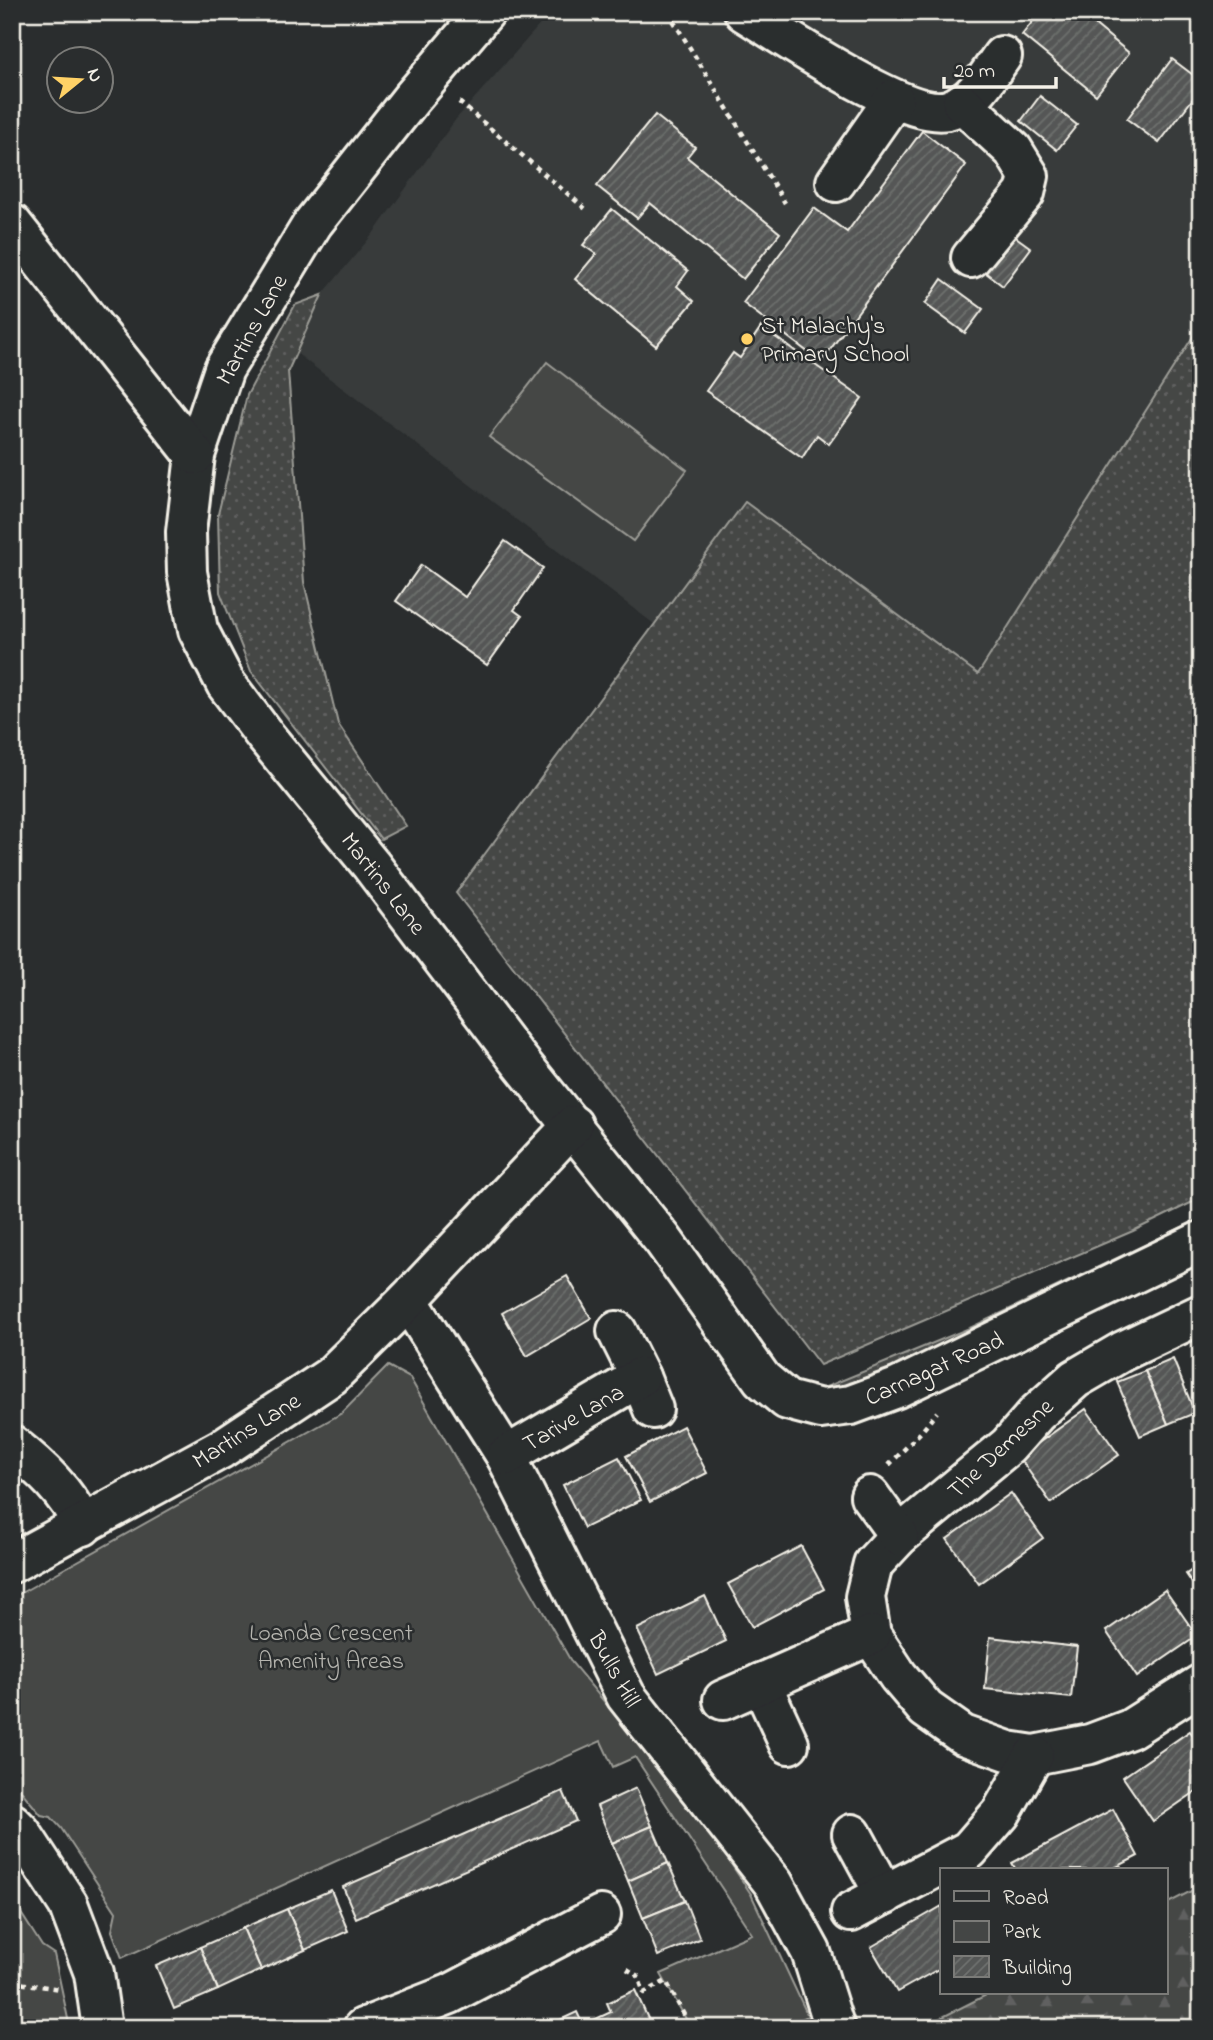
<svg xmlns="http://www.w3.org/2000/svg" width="1213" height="2040" viewBox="0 0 1213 2040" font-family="'Indie Flower',sans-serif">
	<defs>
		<pattern id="grass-dots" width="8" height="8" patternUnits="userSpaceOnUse" patternTransform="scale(1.75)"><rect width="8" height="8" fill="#444645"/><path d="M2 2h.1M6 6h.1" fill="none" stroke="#606160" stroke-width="1.8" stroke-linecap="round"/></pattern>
		<pattern id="forest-firs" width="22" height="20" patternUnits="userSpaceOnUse" patternTransform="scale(1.75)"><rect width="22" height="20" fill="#444645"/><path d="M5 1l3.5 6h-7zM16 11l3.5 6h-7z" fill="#606160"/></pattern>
		<pattern id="building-hatch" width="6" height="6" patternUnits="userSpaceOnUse" patternTransform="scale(1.75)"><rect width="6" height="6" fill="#555756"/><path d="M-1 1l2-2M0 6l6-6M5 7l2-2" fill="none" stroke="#6e706e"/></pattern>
	</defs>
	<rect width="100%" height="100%" fill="#2a2d2e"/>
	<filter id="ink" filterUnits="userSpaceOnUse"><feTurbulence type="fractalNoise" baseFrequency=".0143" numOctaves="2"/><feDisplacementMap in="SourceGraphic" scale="14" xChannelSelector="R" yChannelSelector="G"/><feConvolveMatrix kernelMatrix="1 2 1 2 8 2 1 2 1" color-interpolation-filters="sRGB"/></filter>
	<g filter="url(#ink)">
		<polygon fill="#373a3a" points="551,12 1201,12 1201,324 977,674 745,502 654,624 296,353 322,295 372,235 456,119"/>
		<g fill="url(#grass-dots)" stroke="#9c9c96" stroke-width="2">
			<polygon points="322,295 288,371 304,582 338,724 406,826 381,839 251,671 220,592 218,514 247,395 295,305"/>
			<polygon points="1201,324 1201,1198 1133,1231 820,1365 456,893 745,502 978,674"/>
			<polygon points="1201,1218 1201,1224 871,1381 827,1396 816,1391 972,1327"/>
		</g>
		<polygon fill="url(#forest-firs)" stroke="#9c9c96" stroke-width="2" points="1201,1886 1201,2028 921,2028 990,1993 1166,1993 1166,1904"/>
		<g fill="#444645" stroke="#9c9c96" stroke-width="2">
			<polygon points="547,362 687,470 633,541 489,437"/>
			<polygon points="388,1366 410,1378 572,1663 700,1817 751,1894 808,2016 782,2028 691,2028 661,1974 752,1934 635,1757 613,1767 601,1741 122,1958 112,1931 116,1912 61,1828 51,1817 41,1815 12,1780 12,1598 342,1413"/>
			<polygon points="12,1899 42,1946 54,1954 70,2028 12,2028"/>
		</g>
		<g fill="url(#building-hatch)" stroke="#f4f1e8" stroke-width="2">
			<polygon points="1040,12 1080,12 1129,53 1096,95 1022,35"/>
			<polygon points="1172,59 1201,81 1201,88 1159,143 1127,119"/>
			<polygon points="1040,96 1077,125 1057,150 1021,121"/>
			<polygon points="655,115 695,147 687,157 780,233 743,279 650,203 637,218 597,186"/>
			<polygon points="922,131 966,165 821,362 743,303 814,208 847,232"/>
			<polygon points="612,209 688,271 677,286 694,301 656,346 575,279 596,254 583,245"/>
			<polygon points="1009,232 1031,248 1003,286 981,269"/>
			<polygon points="942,279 983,309 965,333 925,304"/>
			<polygon points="761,327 862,398 829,444 817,435 802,458 706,391 733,353 740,358"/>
			<polygon points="505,541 543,568 514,610 522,616 487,665 396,601 421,565 465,597"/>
			<polygon points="567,1276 591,1318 527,1356 502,1313"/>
			<polygon points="1173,1359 1195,1413 1168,1424 1145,1371"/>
			<polygon points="1145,1371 1168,1424 1140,1436 1117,1382"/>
			<polygon points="1086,1409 1119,1455 1051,1503 1019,1457"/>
			<polygon points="683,1426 707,1473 650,1502 626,1456"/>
			<polygon points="619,1457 641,1500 584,1528 563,1485"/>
			<polygon points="1011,1493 1043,1538 979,1584 947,1539"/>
			<polygon points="801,1546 824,1589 752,1627 728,1584"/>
			<polygon points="1201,1564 1201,1596 1186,1574"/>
			<polygon points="1165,1590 1197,1636 1137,1677 1106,1631"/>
			<polygon points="705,1596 726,1641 658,1674 637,1629"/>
			<polygon points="990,1637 1077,1647 1071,1698 985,1689"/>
			<polygon points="1190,1731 1201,1747 1201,1788 1153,1821 1123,1777"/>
			<polygon points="636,1788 652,1826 612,1843 597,1806"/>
			<polygon points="563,1791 576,1821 356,1918 343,1887"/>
			<polygon points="1113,1809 1138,1856 1111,1870 1016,1870 1012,1863"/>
			<polygon points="652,1826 668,1863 628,1881 612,1843"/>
			<polygon points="668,1863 685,1901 643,1918 628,1881"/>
			<polygon points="331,1890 348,1931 305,1950 287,1909"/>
			<polygon points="685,1901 700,1939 658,1956 643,1918"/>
			<polygon points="942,1906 942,1967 897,1992 871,1947"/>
			<polygon points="287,1909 305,1950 261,1970 243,1928"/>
			<polygon points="243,1928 261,1970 218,1990 200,1947"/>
			<polygon points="200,1947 218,1990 174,2009 156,1966"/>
			<polygon points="635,1990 651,2025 645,2028 543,2028 577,2012 583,2025 611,2012 607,2003"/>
		</g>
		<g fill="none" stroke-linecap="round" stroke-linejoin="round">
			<g stroke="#f4f1e8" stroke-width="44">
				<g id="minor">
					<polyline points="485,12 411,99 313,223 224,369 195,455 186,532 187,572 198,630 226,684 266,737 371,865 514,1054 663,1240 762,1379 787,1400 821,1409 851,1405 897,1388 1201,1241"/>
					<path d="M 744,12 C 782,35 911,124 951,109 C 975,100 987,77 1002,56"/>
					<polyline points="962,103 1013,150 1029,176 1025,193 971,258"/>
					<polyline points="836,182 894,99"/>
					<polyline points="12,224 195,455"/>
					<polyline points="408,1300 506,1456 626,1696 774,1884 811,1952 835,2028"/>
					<polyline points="1201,1314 1123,1351 1075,1379 1037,1413 1008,1446 899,1536 873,1564 865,1597 871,1635 898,1676 926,1709 963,1735 1008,1751 1034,1755 1090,1744 1130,1729 1201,1684"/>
					<polyline points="617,1331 640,1377 653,1409"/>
					<path d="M 12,1445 C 41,1468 67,1492 83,1526"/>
					<polyline points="506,1456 640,1377"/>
					<polyline points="870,1496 899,1536"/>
					<polyline points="12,1563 221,1449 331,1376 408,1300 573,1125"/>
					<polyline points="761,1683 789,1744"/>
					<polyline points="723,1700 871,1635"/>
					<polyline points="12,1823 21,1832 68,1904 94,1973 102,2028"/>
					<polyline points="852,1834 885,1895"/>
					<polyline points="851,1912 969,1850 1001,1813 1034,1755"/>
					<polyline points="363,2028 450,1994 601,1915"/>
				</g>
			</g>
			<g stroke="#f4f1e8" stroke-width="4.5" stroke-dasharray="5 5" stroke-linecap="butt">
				<polyline points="668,12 785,203"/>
				<polyline points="459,102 588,211"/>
				<polyline points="889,1465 922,1431 937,1412"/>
				<polyline points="627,1969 638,1976 644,1993 666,1981 691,2028"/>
				<polyline points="12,1982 60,1989"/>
			</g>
			<use href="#minor" stroke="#2a2d2e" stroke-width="38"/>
		</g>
	</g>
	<circle fill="#ffd166" stroke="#2a2d2e" stroke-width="2.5" cx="747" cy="339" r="7"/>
	<g text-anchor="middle" stroke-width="5" stroke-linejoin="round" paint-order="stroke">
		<g font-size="24" fill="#f4f1e8" stroke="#2a2d2e" text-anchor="start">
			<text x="761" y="333">St Malachy's<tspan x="761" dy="28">Primary School</tspan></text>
		</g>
		<g font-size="24" fill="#f4f1e8" stroke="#2a2d2e">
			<text transform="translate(251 329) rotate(-61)" y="8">Martins Lane</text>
			<text transform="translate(384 883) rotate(52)" y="8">Martins Lane</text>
			<text transform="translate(934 1368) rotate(-24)" y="8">Carnagat Road</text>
			<text transform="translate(573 1417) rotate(-30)" y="8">Tarive Lana</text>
			<text transform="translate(246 1430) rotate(-32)" y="8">Martins Lane</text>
			<text transform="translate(1000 1448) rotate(-43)" y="8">The Demesne</text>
			<text transform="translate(615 1669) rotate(61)" y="8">Bulls Hill</text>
		</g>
		<g font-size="24" fill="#b6b5af" stroke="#2a2d2e">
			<text x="331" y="1640">Loanda Crescent<tspan x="331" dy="28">Amenity Areas</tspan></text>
		</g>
	</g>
	<rect width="1213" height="2040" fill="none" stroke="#2a2d2e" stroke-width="42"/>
	<rect x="21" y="21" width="1171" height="1998" fill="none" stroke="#f4f1e8" stroke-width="2.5" filter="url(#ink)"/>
	<rect x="940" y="1868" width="228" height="126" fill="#2a2d2e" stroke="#7b7b78" stroke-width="2"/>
	<rect x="954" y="1891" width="35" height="10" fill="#2a2d2e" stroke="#7b7b78" stroke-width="2"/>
	<text x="1003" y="1904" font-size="21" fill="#f4f1e8">Road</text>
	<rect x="954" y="1921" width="35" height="21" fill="#444645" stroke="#7b7b78" stroke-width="2"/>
	<text x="1003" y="1938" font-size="21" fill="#f4f1e8">Park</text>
	<rect x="954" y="1956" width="35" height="21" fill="url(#building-hatch)" stroke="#7b7b78" stroke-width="2"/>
	<text x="1003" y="1974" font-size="21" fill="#f4f1e8">Building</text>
	<g transform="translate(80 80) rotate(72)"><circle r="33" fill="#2a2d2e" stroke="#7b7b78" stroke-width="2"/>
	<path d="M0-5L12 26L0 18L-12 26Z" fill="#ffd166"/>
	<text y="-10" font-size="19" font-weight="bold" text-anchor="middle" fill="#f4f1e8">N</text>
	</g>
	<path d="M944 77v10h112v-10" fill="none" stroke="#f4f1e8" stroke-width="3.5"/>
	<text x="954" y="77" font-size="21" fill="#f4f1e8" stroke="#2a2d2e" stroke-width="5" paint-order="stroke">20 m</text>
</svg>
